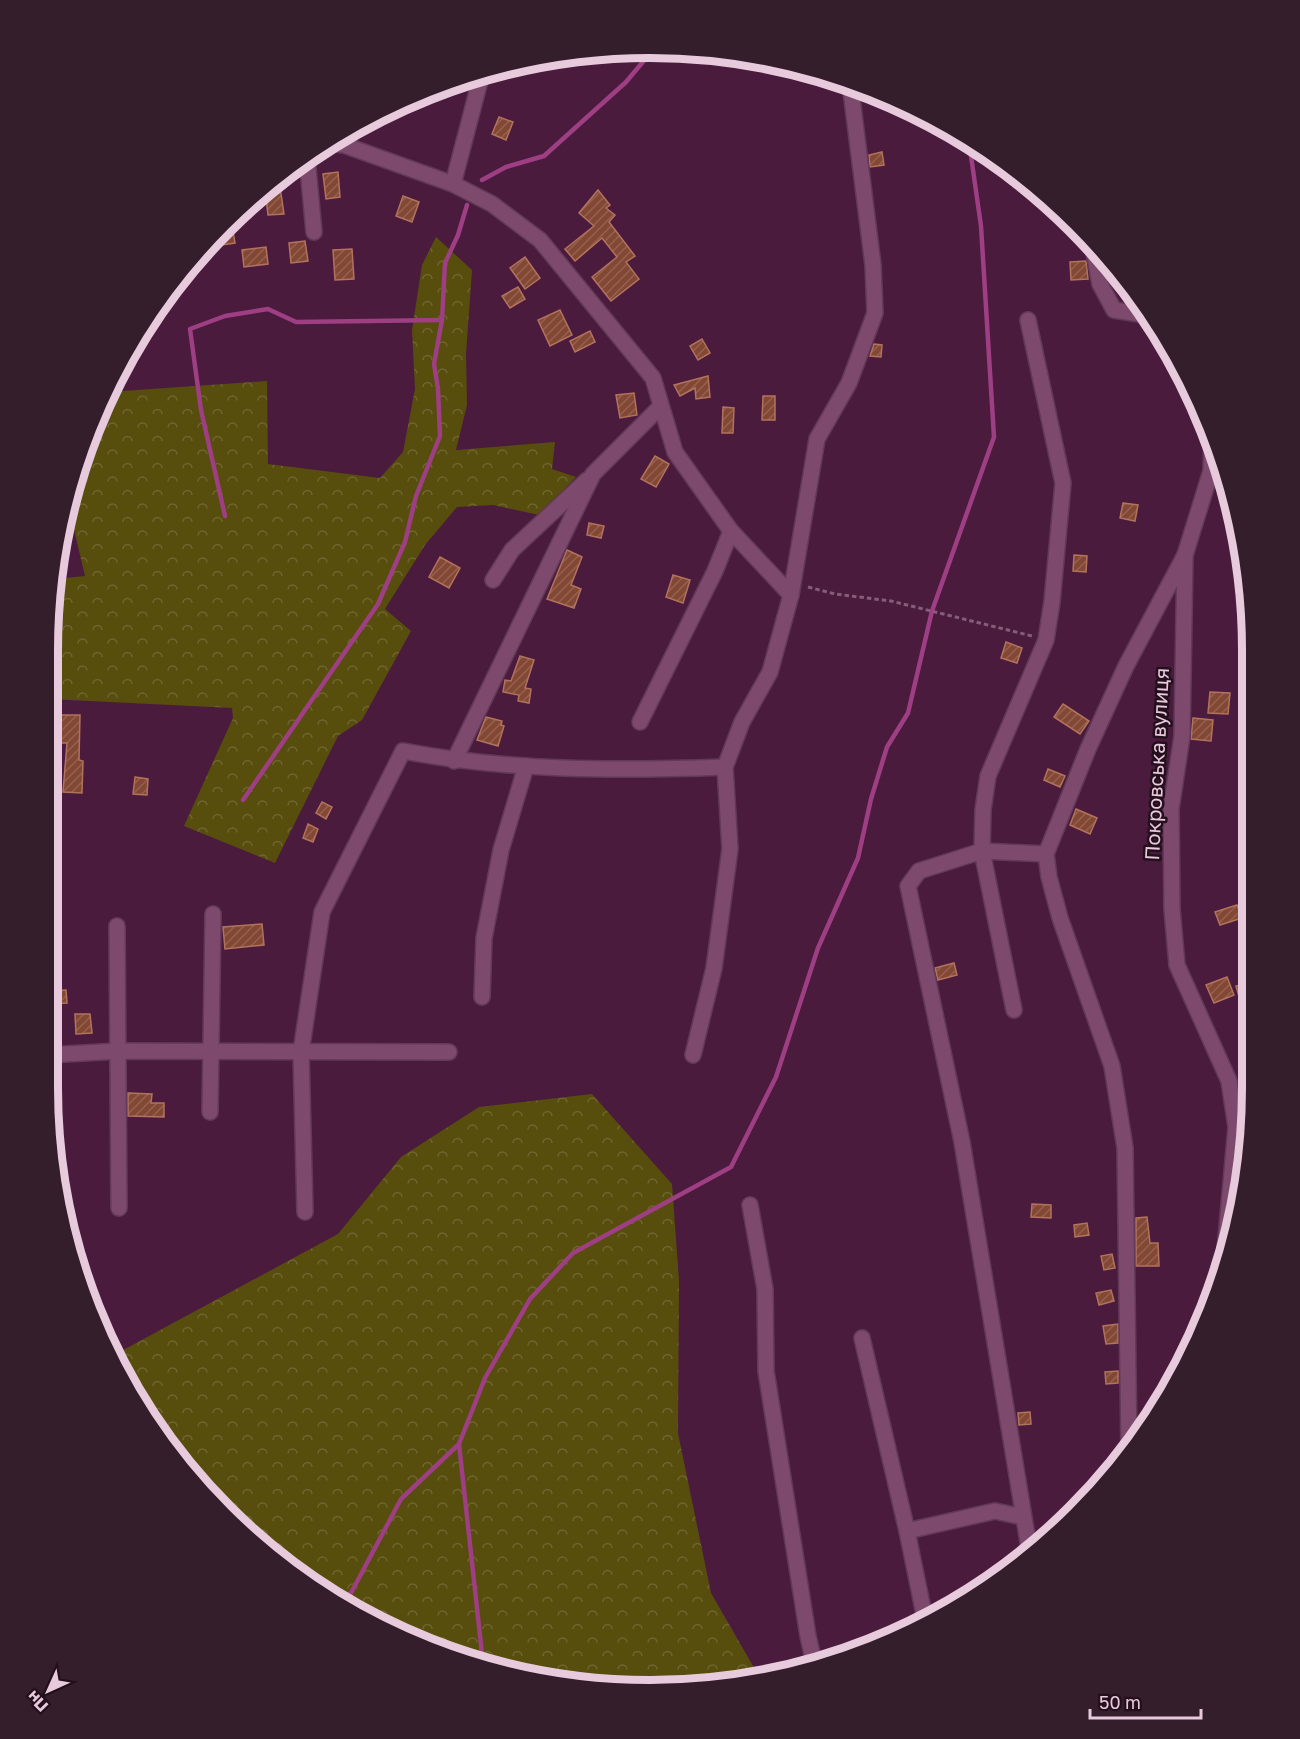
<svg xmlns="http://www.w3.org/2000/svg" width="1300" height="1739" font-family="'Golos Text',sans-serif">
  <defs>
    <pattern id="forest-crowns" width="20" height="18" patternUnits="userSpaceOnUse" patternTransform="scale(1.5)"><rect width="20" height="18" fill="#574d0d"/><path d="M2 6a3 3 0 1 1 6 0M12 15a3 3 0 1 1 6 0" fill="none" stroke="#6f6530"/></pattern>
    <pattern id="building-hatch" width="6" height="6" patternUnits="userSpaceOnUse" patternTransform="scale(1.5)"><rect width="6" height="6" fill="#824833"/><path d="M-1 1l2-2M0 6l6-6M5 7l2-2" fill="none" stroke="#946150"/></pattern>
  </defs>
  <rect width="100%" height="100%" fill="#4a1b3d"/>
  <g fill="url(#forest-crowns)">
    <path d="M436 237 472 270 466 354 467 405 456 450 555 442 552 469 576 477 539 515 493 505 457 507 425 545 385 609 411 631 362 720 338 736 275 863 184 826 233 718 232 708 49 699V611L55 579 85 576 67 500 94 419 108 392 267 381 268 464 380 478 403 452 415 389 412 330 422 265Z"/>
    <path d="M592 1094 672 1184 679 1281 678 1433 711 1593 760 1678 690 1690 532 1679 383 1629 253 1541 197 1486 129 1390 114 1355 338 1234 401 1157 479 1107Z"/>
  </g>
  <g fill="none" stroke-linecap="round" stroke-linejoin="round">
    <g stroke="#9e3e83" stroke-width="4.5">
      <path d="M482 180 506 167 544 156 626 82 652 51"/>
      <path d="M225 516 201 410 190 329 225 316 268 309 296 322 442 320"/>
      <path d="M243 800 378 604 405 542 416 496 440 436 438 389 434 364 442 320 445 263 458 235 467 205"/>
      <path d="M340 1600 351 1593 401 1499 459 1444"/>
      <path d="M483 1663 459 1444 485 1378 530 1299 573 1253 731 1167 776 1077 818 948 858 858 871 799 887 747 908 713 932 611 994 437 981 226 969 142"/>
    </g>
  </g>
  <g fill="url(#building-hatch)" stroke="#b2735d" stroke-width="1.5">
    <path d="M499 117 513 122 506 140 492 134Z"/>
    <path d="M882 152 884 165 870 167 869 155Z"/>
    <path d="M338 172 340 197 326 199 323 174Z"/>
    <path d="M280 187 284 214 268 215 265 189Z"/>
    <path d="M598 190 610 205 606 208 615 215 609 222 635 256 626 262 639 279 611 301 592 277 617 257 602 238 575 261 565 249 594 226 579 213Z"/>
    <path d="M403 196 419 202 412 222 396 216Z"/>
    <path d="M231 219 235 243 215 246 214 237Z"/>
    <path d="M305 241 308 261 291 263 289 243Z"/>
    <path d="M266 247 268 264 244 267 242 250Z"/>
    <path d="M352 249 354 279 335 280 333 250Z"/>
    <path d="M525 257 540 278 525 289 510 268Z"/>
    <path d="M1086 261 1088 279 1071 280 1070 262Z"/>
    <path d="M518 287 525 299 510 308 502 296Z"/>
    <path d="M560 310 572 335 550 346 538 320Z"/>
    <path d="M590 331 595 342 575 352 570 341Z"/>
    <path d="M702 339 710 353 698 360 690 346Z"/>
    <path d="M874 344 882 345 881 357 870 356Z"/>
    <path d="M708 376 710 397 696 399 695 388 680 396 674 385Z"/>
    <path d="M634 393 637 415 620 418 616 395Z"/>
    <path d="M763 396H775V420H762Z"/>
    <path d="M723 407 734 408 733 433H722Z"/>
    <path d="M655 456 669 464 656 487 641 479Z"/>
    <path d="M1123 503 1138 505 1135 521 1120 518Z"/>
    <path d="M589 523 604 526 601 538 587 535Z"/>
    <path d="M567 550 582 557 571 585 581 589 574 608 547 599Z"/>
    <path d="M1074 555 1087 556 1086 572 1073 571Z"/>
    <path d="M440 557 460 568 449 588 429 577Z"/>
    <path d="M673 575 690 580 683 603 666 597Z"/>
    <path d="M1006 642 1022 648 1017 663 1001 658Z"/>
    <path d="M520 656 534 660 525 688 531 689 529 703 518 701 519 695 503 692 505 680 511 681Z"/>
    <path d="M1210 692 1230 693 1228 714 1208 713Z"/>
    <path d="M1063 704 1089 721 1080 734 1054 717Z"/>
    <path d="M54 715H80L79 760 83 761 82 793 63 792 67 743H54Z"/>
    <path d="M486 717 502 721 501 725 504 726 498 746 477 740Z"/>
    <path d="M1193 718 1213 720 1211 741 1191 739Z"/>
    <path d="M1048 769 1065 776 1060 787 1044 780Z"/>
    <path d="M135 777 148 779 147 795 133 794Z"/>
    <path d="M322 802 332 807 326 819 316 813Z"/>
    <path d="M1076 809 1097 818 1090 834 1070 825Z"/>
    <path d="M308 824 318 829 313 842 303 838Z"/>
    <path d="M49 845H61L60 862 49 861Z"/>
    <path d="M1237 905 1242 918 1220 925 1215 912Z"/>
    <path d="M262 924 264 945 225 949 223 927Z"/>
    <path d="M954 963 957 975 938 980 935 968Z"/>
    <path d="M1227 977 1234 995 1214 1003 1206 985Z"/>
    <path d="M1250 983V1021H1246L1236 986Z"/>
    <path d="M66 990 67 1003 48 1004V991Z"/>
    <path d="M75 1014H90L92 1033 76 1034Z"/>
    <path d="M128 1093 152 1094 151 1103H164V1117L128 1116Z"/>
    <path d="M1032 1204 1051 1205V1218L1031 1217Z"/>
    <path d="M1147 1217 1150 1243H1158L1159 1266H1136V1218Z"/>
    <path d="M1087 1223 1089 1235 1075 1237 1074 1225Z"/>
    <path d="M1112 1254 1115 1268 1104 1270 1101 1256Z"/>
    <path d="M1111 1290 1114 1301 1099 1305 1096 1293Z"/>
    <path d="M1118 1324V1343L1106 1344 1103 1326Z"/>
    <path d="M1118 1371V1383L1106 1384 1105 1372Z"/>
    <path d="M1030 1412 1031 1424 1019 1425 1018 1413Z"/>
  </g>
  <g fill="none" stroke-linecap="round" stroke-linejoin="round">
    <defs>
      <g id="minor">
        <path d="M331 143 344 145 453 184 492 204 540 240 653 378 675 452 731 531 791 595"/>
        <path d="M307 158 314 232"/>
        <path d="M453 184 482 73"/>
        <path d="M1093 247 1100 284 1114 310 1146 315"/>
        <path d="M1212 440 1211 471 1185 555 1182 736 1171 809 1172 909 1177 965 1229 1081 1236 1127 1224 1261"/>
        <path d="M493 580 512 550 587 480"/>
        <path d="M640 722 715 571 731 531"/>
        <path d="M454 761 593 474 661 406"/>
        <path d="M117 926 119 1208"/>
        <path d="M482 997 484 938 501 850 526 766"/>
        <path d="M1014 1010 982 851 983 810 988 776 1046 640 1052 602 1063 483 1028 320"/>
        <path d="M48 1055 119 1051 449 1052"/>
        <path d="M693 1055 714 968 730 849 725 767 742 722 770 672 791 595 817 439 849 383 875 313 873 265 850 83"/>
        <path d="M210 1112 213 914"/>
        <path d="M750 1205 765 1289 766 1371 808 1636 815 1667"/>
        <path d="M305 1212 301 1052 322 912 403 751C509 771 617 771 725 767"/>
        <path d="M862 1338 907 1531"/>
        <path d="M1129 1450 1125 1148 1112 1066 1060 918 1049 877 1046 854 1088 749 1126 666 1185 555"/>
        <path d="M1030 1554 962 1142 908 886 919 871 982 851 1046 854"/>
        <path d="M925 1619 907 1531 995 1511 1023 1517"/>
      </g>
    </defs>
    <use href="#minor" stroke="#623957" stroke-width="18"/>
    <path stroke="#855d79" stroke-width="3" stroke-dasharray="4.5 3" stroke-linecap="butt" d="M808 587 835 594 891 601 1032 636"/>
    <use href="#minor" stroke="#7d496c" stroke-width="15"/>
  </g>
  <g text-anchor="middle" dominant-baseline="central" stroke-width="5" stroke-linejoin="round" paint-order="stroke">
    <g font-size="20" fill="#e8cadd" stroke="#240f1d">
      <text transform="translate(1156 764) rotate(-87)">Покровська вулиця</text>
    </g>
  </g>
  <path d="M0 0H1300V1739H0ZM650 58H650A592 592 0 0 1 1242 650V1088A592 592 0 0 1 650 1680H650A592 592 0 0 1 58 1088V650A592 592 0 0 1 650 58Z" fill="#341e2c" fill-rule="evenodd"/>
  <path fill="none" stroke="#e8cadd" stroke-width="8" d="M650 58H650A592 592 0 0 1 1242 650V1088A592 592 0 0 1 650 1680H650A592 592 0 0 1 58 1088V650A592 592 0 0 1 650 58Z"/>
  <g transform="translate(48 1691) rotate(225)" stroke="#240f1d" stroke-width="4.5" paint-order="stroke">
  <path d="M0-4.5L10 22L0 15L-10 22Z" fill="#e8cadd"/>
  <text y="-9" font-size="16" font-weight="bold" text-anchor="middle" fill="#e8cadd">Пн</text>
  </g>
  <path d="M1090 1709v9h111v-9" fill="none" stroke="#e8cadd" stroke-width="3"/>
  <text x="1099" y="1709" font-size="18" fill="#e8cadd" stroke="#240f1d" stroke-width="4.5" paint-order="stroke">50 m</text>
</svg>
